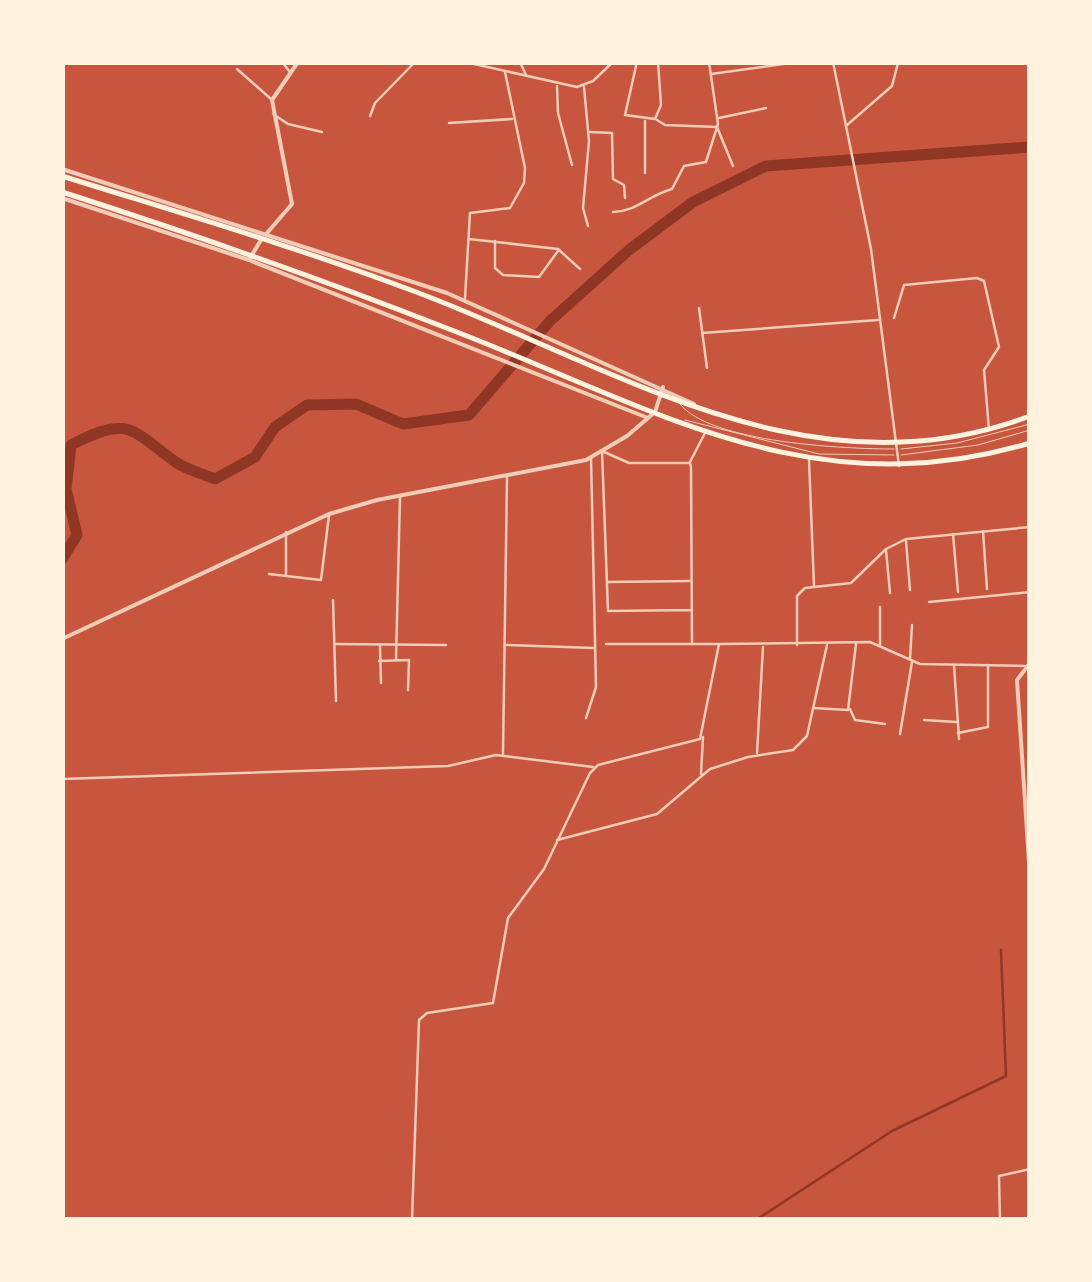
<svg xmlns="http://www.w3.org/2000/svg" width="1092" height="1282" font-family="'Work Sans',sans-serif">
  <rect width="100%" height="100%" fill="#c8553d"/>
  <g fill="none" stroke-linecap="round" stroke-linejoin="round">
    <path stroke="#8f3625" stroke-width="2.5" d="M756 1220 892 1131 1006 1076 1001 950"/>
    <path stroke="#8f3625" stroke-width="11" d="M62 559 77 535 66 489 71 445C130 414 131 430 177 463 188 470 203 474 215 479L255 457 275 427 307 405 356 404 403 424 469 415 550 321 629 250 693 202 766 166 1030 147"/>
    <g stroke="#f1ccb7" stroke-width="1">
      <path d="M680 404C710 443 847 449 894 449"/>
      <path d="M685 420 819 454 894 455"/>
      <path d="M901 449 957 443 1030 424"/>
      <path d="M901 455 978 445 1030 430"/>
    </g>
    <g stroke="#f1ccb7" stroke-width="2.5">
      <path d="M282 62 290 72"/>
      <path d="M465 62 577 87 593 81 613 62"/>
      <path d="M520 62 526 75"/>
      <path d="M833 62 871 249 899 466"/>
      <path d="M891 62H903"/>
      <path d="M636 66 625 115 655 119 661 105 658 62"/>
      <path d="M237 69 271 99"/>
      <path d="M711 74 798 62"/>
      <path d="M557 86 558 113 572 165"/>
      <path d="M584 87 589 141 583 208 588 226"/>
      <path d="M273 114 288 124 322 132"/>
      <path d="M370 116 375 103 415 62"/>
      <path d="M719 118 766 108"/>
      <path d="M657 120 665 125 717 127 733 166"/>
      <path d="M645 121V173"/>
      <path d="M449 123 512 119"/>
      <path d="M847 125 892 86 898 63"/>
      <path d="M590 132 612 133 613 179 624 185 625 198"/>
      <path d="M613 212C636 212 649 195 672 189L684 166 706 162 718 124 709 62"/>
      <path d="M469 239 558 249 580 269"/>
      <path d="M495 241V268L503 275 539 277 558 251"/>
      <path d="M465 298 470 213 510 208 524 183 525 168 505 72"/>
      <path d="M699 308 707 368"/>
      <path d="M894 318 904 285 977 278 984 281 999 347 984 370 989 430"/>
      <path d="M702 333 878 320"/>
      <path d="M809 460 814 586"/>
      <path d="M690 462 705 433"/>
      <path d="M983 531 987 589"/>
      <path d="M286 532V574"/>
      <path d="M953 534 958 592"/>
      <path d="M906 541 910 590"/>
      <path d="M886 550 890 593"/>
      <path d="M269 574 321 580 329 515"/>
      <path d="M608 582 690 581"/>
      <path d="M333 600 336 701"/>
      <path d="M929 602 1030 592"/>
      <path d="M880 607V645"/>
      <path d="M692 610 608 611 602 451 629 463H690L691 467 692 644"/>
      <path d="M336 644 446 645"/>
      <path d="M606 644H718"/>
      <path d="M380 645 381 683"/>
      <path d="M507 645 594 648"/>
      <path d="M797 645V596L805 588 851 583 886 549 906 539 1030 527"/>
      <path d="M910 659 912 625"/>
      <path d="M396 660 400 497"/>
      <path d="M379 661 409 660 408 690"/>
      <path d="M954 665 959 739"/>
      <path d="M814 708 848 710 856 644"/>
      <path d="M850 709 855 720 885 724"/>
      <path d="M586 718 596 687 591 457"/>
      <path d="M924 720 956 722"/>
      <path d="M958 733 988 727V665"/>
      <path d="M900 734 912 662"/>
      <path d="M757 753 763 647"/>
      <path d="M503 754 507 477"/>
      <path d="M701 774 703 737"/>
      <path d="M62 779 448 766 496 755 593 767"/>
      <path d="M557 840 657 814 710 769 748 757 793 750 807 736 827 645"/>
      <path d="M412 1220 419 1020 427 1013 493 1003 508 918 544 869 590 773 598 765 700 739 719 644 870 642 920 664 1025 666"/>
      <path d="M1000 1220 999 1176 1030 1169"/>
    </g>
    <g stroke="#f1ccb7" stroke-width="4">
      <path d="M62 169 447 293 694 404"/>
      <path d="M62 198 249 260 648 418"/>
      <path d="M267 233 292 204 272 100 298 62"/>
      <path d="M250 258 261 240"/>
      <path d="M62 639 329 514 377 500 586 460 627 436 655 412 663 387"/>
      <path d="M1030 663 1017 680 1030 877"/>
    </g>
    <g stroke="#fff3e0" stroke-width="5">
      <path d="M62 176C180 213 300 248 416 292 616 367 807 499 1030 416"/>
      <path d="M62 192C193 234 321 279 449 329 648 405 809 509 1030 443"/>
    </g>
  </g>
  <rect width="1092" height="1282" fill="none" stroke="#fff3e0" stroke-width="130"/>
</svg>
